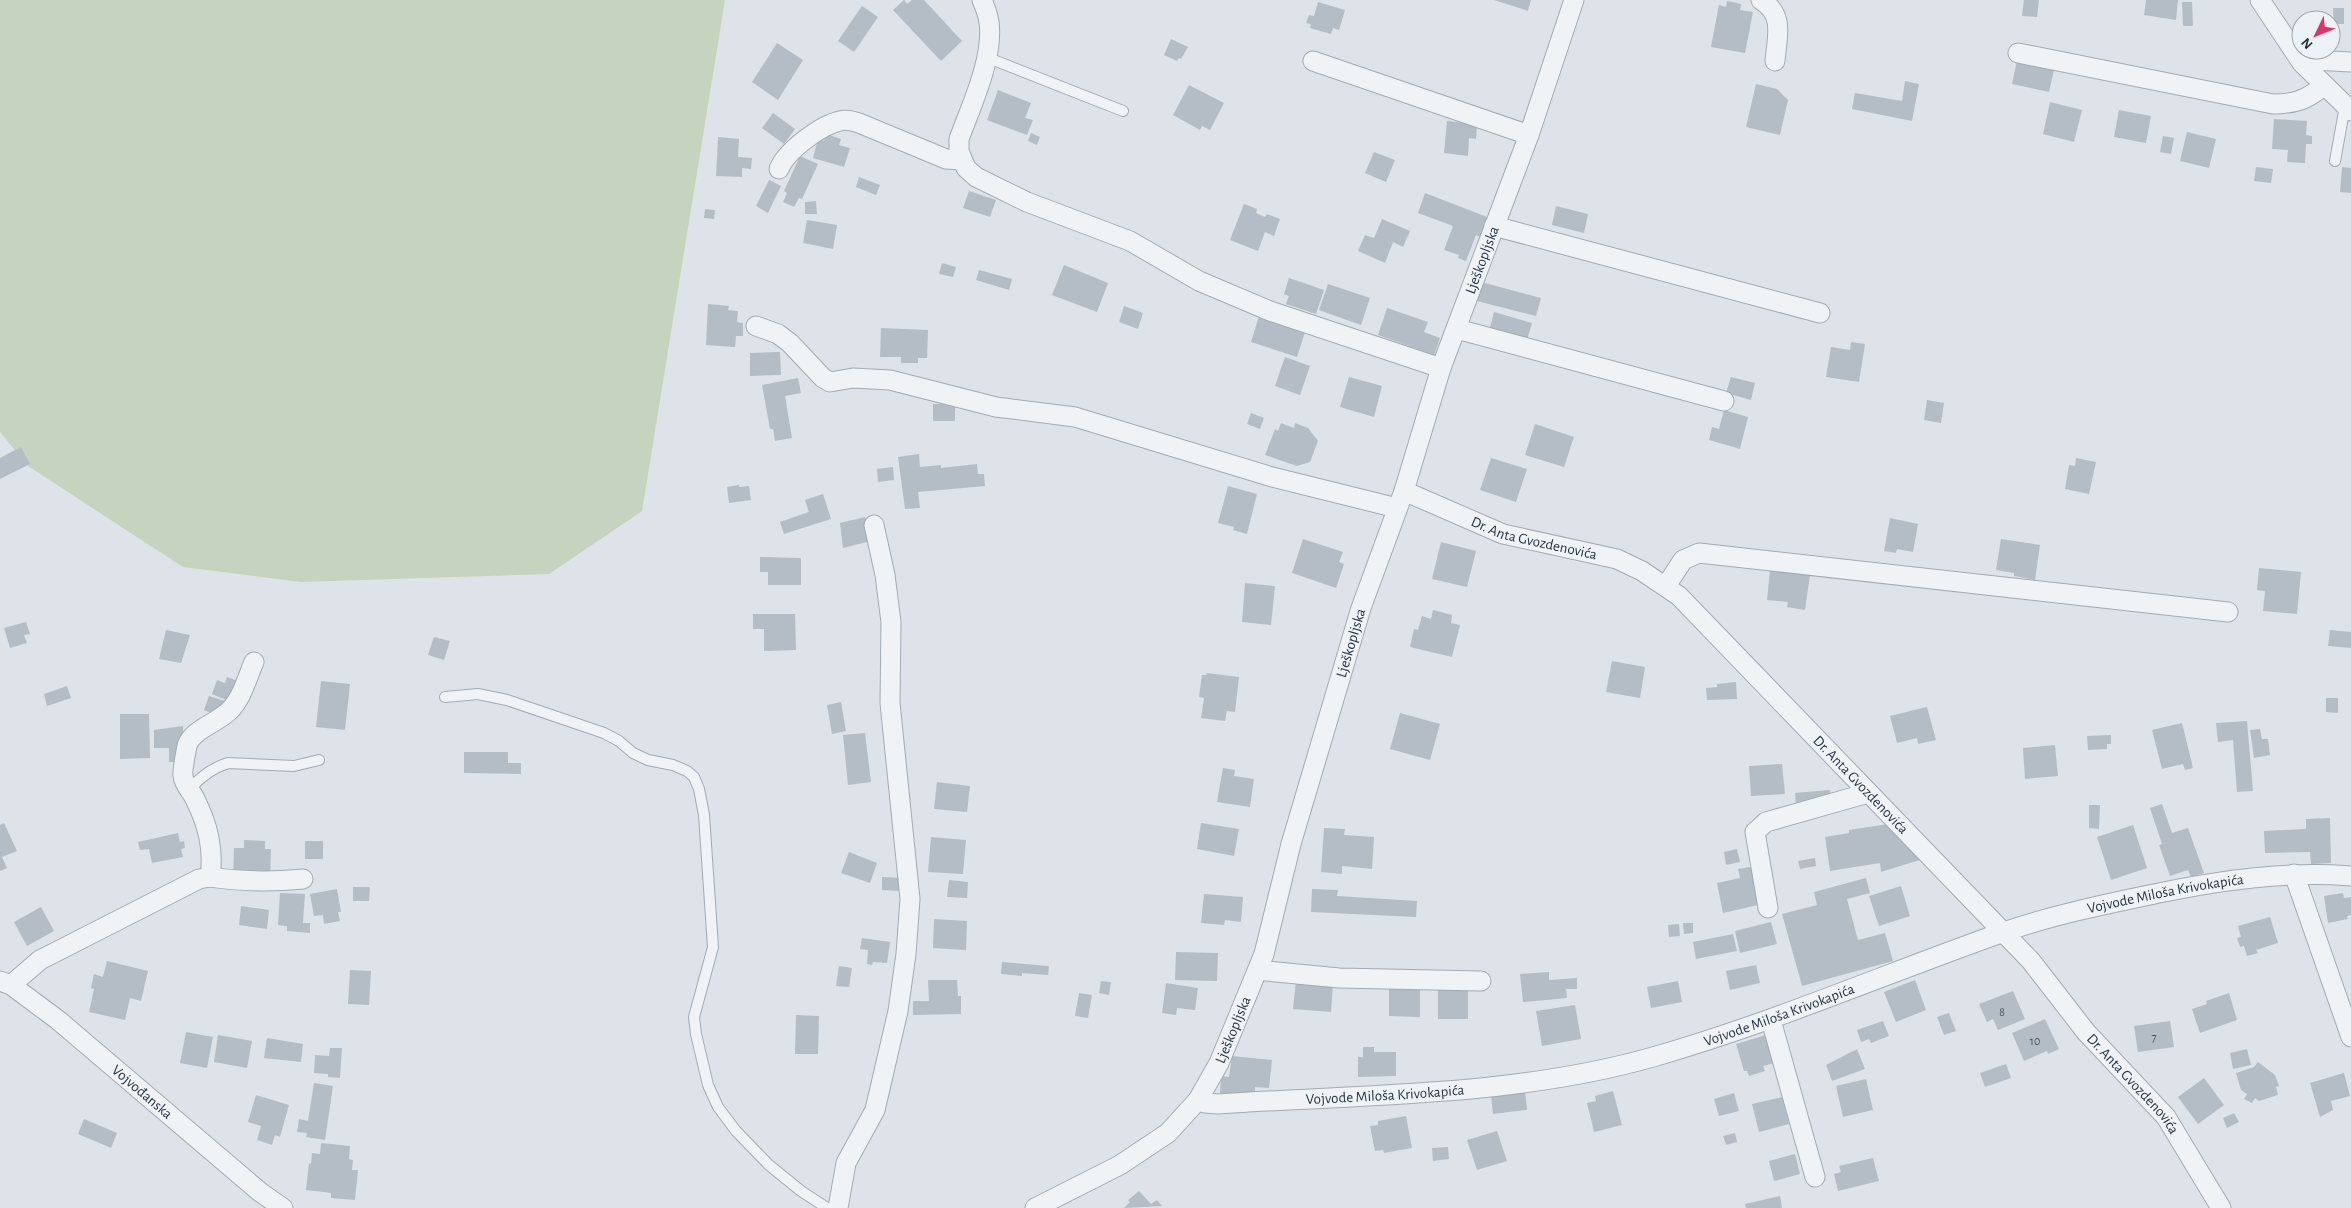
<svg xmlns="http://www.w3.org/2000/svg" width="2351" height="1208" font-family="'Alegreya Sans',sans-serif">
  <rect width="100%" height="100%" fill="#dde3e8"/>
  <path fill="#c6d3be" d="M0 0H725L642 511 549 574 301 582 183 567 28 466 0 432Z"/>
  <g fill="#b4bdc5">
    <path d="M904 0 907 4 912 0H924L962 41 941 61 893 10Z"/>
    <path d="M1494 0H1531L1528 11Z"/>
    <path d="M2024 0H2039L2037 17 2022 16Z"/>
    <path d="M2146 0H2178L2176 20 2144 15Z"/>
    <path d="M1727 1 1741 4 1740 10 1753 12 1745 53 1711 47 1719 5 1726 7Z"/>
    <path d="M1318 2 1345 10 1339 30 1333 28 1331 34 1310 28 1311 24 1306 23 1309 15 1314 16Z"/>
    <path d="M2182 2H2192L2193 26H2183Z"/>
    <path d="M862 6 878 17 854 52 838 41Z"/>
    <path d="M2333 8H2344V24H2334Z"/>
    <path d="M1171 39 1188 47 1181 59 1179 58 1177 61 1164 55Z"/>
    <path d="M777 43 803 60 778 100 752 82Z"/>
    <path d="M2017 61 2054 70 2049 92 2012 84Z"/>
    <path d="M1905 81 1919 84 1912 121 1852 109 1855 93 1902 101Z"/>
    <path d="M1756 84 1777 89 1788 100 1780 135 1746 127Z"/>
    <path d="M1189 85 1224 103 1210 130 1202 126 1200 130 1173 115Z"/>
    <path d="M998 90 1031 103 1025 118 1033 120 1027 135 987 120Z"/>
    <path d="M2050 102 2082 110 2074 142 2043 134Z"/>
    <path d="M2119 110 2151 116 2146 143 2114 137Z"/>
    <path d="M773 113 795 129 784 144 762 128Z"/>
    <path d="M2274 119 2307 121 2306 135 2312 136V144H2306L2305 163 2287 162 2288 150 2272 149Z"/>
    <path d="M1447 121 1477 124 1476 139 1469 138 1468 156 1444 153Z"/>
    <path d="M2187 132 2216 139 2209 168 2180 161Z"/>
    <path d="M1031 133 1040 137 1037 145 1028 141Z"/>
    <path d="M826 134 841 139 839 145 850 148 844 167 813 158 818 139 824 141Z"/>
    <path d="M2163 136 2174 138 2171 154 2160 152Z"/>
    <path d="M718 137 739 139 738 157 752 158 751 169 742 168V177L716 176Z"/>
    <path d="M1374 152 1395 160 1386 182 1365 173Z"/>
    <path d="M800 156 818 164 802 199 799 198 794 207 783 202 787 193 784 191Z"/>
    <path d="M2256 167 2273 169 2271 183 2254 181Z"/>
    <path d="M2342 167 2351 168V193L2340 192Z"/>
    <path d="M859 177 880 185 876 195 856 187Z"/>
    <path d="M769 180 781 186 768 213 756 206Z"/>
    <path d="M969 191 996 200 990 217 963 208Z"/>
    <path d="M1425 193 1487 217 1480 237 1476 235 1466 261 1458 258 1459 255 1444 250 1453 226 1418 213Z"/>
    <path d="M816 201 817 214H805V202Z"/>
    <path d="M1244 204 1257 209 1256 213 1265 217 1267 214 1280 219 1274 236 1265 232 1258 251 1230 240Z"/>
    <path d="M1556 206 1588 214 1584 233 1552 225Z"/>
    <path d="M705 209 715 210 714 219 704 218Z"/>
    <path d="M1382 219 1410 231 1403 247 1393 242 1385 263 1358 251 1365 235 1374 238Z"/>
    <path d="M807 220 837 225 833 249 803 243Z"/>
    <path d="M942 263 956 267 953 277 939 274Z"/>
    <path d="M1064 265 1108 283 1097 312 1052 295Z"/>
    <path d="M979 270 1012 279 1009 290 976 280Z"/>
    <path d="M1289 278 1324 290 1316 314 1286 304 1289 296 1284 294Z"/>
    <path d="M1481 282 1541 298 1536 316 1477 301Z"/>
    <path d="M1328 284 1370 298 1361 325 1319 310Z"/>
    <path d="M708 304 729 306 728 310 738 311 737 322 743 323V336H736L735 347 706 345Z"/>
    <path d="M1124 306 1143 313 1138 329 1119 322Z"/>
    <path d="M1387 308 1428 322 1424 332 1440 338 1434 355 1378 335Z"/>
    <path d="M1494 312 1532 323 1526 343 1489 332Z"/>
    <path d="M1259 316 1305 332 1297 357 1251 342Z"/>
    <path d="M881 328 928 330 927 358H918V363H901V357H880Z"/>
    <path d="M1851 342 1865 344 1859 382 1826 377 1831 347 1850 350Z"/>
    <path d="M780 352 781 375 750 376V353Z"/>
    <path d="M1285 357 1310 366 1300 395 1275 386Z"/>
    <path d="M1349 377 1382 386 1374 417 1340 407Z"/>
    <path d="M1731 377 1755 383 1751 400 1726 393Z"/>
    <path d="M798 378 801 393 785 396 792 438 775 441 773 429H770L762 385Z"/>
    <path d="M1927 400 1944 403 1941 423 1924 420Z"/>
    <rect x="933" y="404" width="22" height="17"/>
    <path d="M1724 410 1748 417 1740 449 1709 440 1712 427 1719 429Z"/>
    <path d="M1251 413 1264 418 1260 429 1247 424Z"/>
    <path d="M1281 423 1294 428 1295 423 1308 428 1318 441 1310 462 1297 466 1265 455 1275 429 1278 431Z"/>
    <path d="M1535 424 1574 437 1564 467 1525 455Z"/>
    <path d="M21 447 30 464 0 479V458Z"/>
    <path d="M919 454 920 467 941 465V468L977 464 978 474H984L985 486 918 492 920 508 905 509 898 457Z"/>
    <path d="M1491 458 1527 469 1516 502 1480 490Z"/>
    <path d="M2076 458 2096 462 2089 494 2065 489 2069 465 2075 466Z"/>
    <path d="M893 467 894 480 878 482 877 469Z"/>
    <path d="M739 485V487L749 486 751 500 729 503 727 487Z"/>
    <path d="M1228 486 1257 494 1247 534 1233 530 1234 527 1218 523Z"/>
    <path d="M823 494 831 519 784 534 780 522 809 512 805 500Z"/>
    <path d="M865 517 871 541 843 548 840 523Z"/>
    <path d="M1890 518 1918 524 1913 552 1897 549 1896 553 1884 551Z"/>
    <path d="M1303 539 1343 552 1339 562 1344 564 1336 588 1292 573Z"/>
    <path d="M2001 539 2040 545 2035 580 2014 576V573L1996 570Z"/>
    <path d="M1441 542 1476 551 1467 587 1432 579Z"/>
    <path d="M760 557 801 558V585H768V572H760Z"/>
    <path d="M2259 568 2301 572 2297 614 2263 611 2265 591 2257 590Z"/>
    <path d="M1770 570 1810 575 1805 610 1787 607 1788 602 1767 600Z"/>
    <path d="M1245 583 1275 586 1271 625 1242 622Z"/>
    <path d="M1433 610 1452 615 1451 623 1460 625 1452 657 1410 647 1414 629 1418 630 1422 616 1431 619Z"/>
    <path d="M753 614H795L796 650 764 651V629H753Z"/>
    <path d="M26 622 30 634 24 635 27 643 10 648 4 628Z"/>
    <path d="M166 630 190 635 181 663 159 659Z"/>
    <path d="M2330 630 2351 632V648L2328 646Z"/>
    <path d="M434 637 450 641 444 660 428 655Z"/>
    <path d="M1612 661 1645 667 1640 698 1606 692Z"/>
    <path d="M1207 673 1239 677 1235 712 1227 711 1225 721 1201 718 1204 698 1199 697 1202 675H1206Z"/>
    <path d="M227 677 238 681 231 702 212 694 217 680 225 683Z"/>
    <path d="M321 681 350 684 345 730 316 727Z"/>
    <path d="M1736 682 1737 699 1707 700 1706 688 1717 687V684Z"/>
    <path d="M67 686 71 698 47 706 44 694Z"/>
    <path d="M209 696 225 701 216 715 204 710Z"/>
    <path d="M2326 698H2338V713L2326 712Z"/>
    <path d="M841 702 846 731 832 734 827 705Z"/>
    <path d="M1927 707 1936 740 1918 744 1917 738 1897 743 1890 716Z"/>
    <path d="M1400 713 1440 724 1430 760 1390 749Z"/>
    <path d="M120 714H149L150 758 120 759Z"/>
    <path d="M2247 721 2253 791 2237 792 2233 740 2218 742 2216 723Z"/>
    <path d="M2182 723 2193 768 2185 770 2183 764 2162 769 2152 730Z"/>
    <path d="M183 726 184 762H169V748H154V730Z"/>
    <path d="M2260 729 2262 739H2268L2270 755 2254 758 2250 730Z"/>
    <path d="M865 733 871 782 848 785 843 735Z"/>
    <path d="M2111 735V744H2107V749L2088 750 2087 736Z"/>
    <path d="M2055 745 2058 776 2025 779 2023 748Z"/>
    <path d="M464 752H508V763H521V774L464 773Z"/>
    <path d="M1782 764 1785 794 1751 796 1749 766Z"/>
    <path d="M1223 768 1235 770 1234 776 1254 779 1250 807 1217 802Z"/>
    <path d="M937 782 970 786 967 812 934 809Z"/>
    <path d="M1830 790 1831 802 1796 805 1795 793Z"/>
    <path d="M2162 804 2172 833 2188 828 2204 873 2191 877 2188 870 2170 876 2159 845 2162 844 2150 808Z"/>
    <path d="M2089 805H2100L2099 829 2089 828Z"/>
    <path d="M2330 818 2331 863 2311 864 2310 852 2265 853 2264 831 2306 829V819Z"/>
    <path d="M4 823 17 851 2 857 7 868 0 871V825Z"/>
    <path d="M1201 823 1239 829 1234 856 1197 849Z"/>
    <path d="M1888 824 1920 860 1881 872 1880 863 1830 871 1825 837 1849 833V830Z"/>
    <path d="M2133 825 2147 868 2111 880 2097 837Z"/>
    <path d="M1324 828 1345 829 1344 835 1374 837 1372 869 1342 866V874L1321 872Z"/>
    <path d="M178 833 180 842 184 841 185 848 181 849 183 857 152 863 149 849 140 850 138 842Z"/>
    <path d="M931 837 966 840 963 874 928 872Z"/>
    <path d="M244 840 265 841V849H271L270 880 233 879 234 848H244Z"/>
    <rect x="305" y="841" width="18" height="18"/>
    <path d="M1737 849 1740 862 1726 865 1724 852Z"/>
    <path d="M849 852 877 863 870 883 841 873Z"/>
    <path d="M1815 858 1816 866 1800 869 1798 861Z"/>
    <path d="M1756 866 1759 882 1754 883 1758 905 1723 913 1717 883 1740 878 1738 869Z"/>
    <path d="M882 877 902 878 901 891 882 890Z"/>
    <path d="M1866 878 1870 893 1847 899 1858 940 1885 933 1893 961 1802 986 1782 914 1817 905 1814 892Z"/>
    <path d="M949 880 968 882 967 898 947 897Z"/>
    <path d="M1901 886 1910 916 1879 926 1869 896Z"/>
    <path d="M353 887H370L369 901H353Z"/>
    <path d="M337 889 341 912H338L340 921 324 924 323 915 314 916 310 894Z"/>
    <path d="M1312 889 1338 890 1337 896 1417 901 1416 917 1311 912Z"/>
    <path d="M280 893 305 894 303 923H310V933L287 931V926L278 925Z"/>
    <path d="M2343 893 2344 898 2351 897V915L2347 916 2348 919 2328 923 2324 896Z"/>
    <path d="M1204 894 1243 897 1241 922 1225 920 1224 925 1201 923Z"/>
    <path d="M241 906 269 910 267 929 239 925Z"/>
    <path d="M41 907 54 931 27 946 14 922Z"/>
    <path d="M2270 917 2278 943 2256 950 2258 953 2247 956 2244 946 2240 947 2237 938 2241 937 2238 926Z"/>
    <path d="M934 919 967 921 966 950 933 948Z"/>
    <path d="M1771 922 1777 944 1740 953 1735 931Z"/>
    <path d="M1683 923H1693V933L1684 934Z"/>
    <path d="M1679 924 1680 936 1669 937 1668 925Z"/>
    <path d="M1733 934 1737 951 1696 959 1693 942Z"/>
    <path d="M862 938 890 942 887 963 873 962 872 965 867 964 868 950 860 949Z"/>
    <path d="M1176 952 1218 953 1217 981 1175 980Z"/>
    <path d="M107 961 148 971 141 1001 130 998 125 1020 89 1012 94 989 91 988 94 974 103 977Z"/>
    <path d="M1002 962 1049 966 1048 975 1022 973V976L1001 974Z"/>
    <path d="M1756 965 1760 983 1730 990 1726 971Z"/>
    <path d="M839 966 852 968 849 987 836 986Z"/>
    <path d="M350 970 371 971 369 1005 348 1004Z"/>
    <path d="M1549 972V980L1577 978V989H1566L1567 998 1523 1002 1520 974Z"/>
    <path d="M928 980H957L958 996H961V1014L913 1015V1001H929Z"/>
    <path d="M1915 980 1926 1010 1896 1022 1884 992Z"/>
    <path d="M1101 981 1111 982 1109 995 1099 993Z"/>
    <path d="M1296 981 1333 984 1331 1012 1293 1009Z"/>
    <path d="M1678 981 1682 1002 1651 1008 1647 987Z"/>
    <path d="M1166 983 1198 988 1195 1010 1177 1008 1176 1015 1162 1013Z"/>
    <path d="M1438 985 1468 986V1019H1438Z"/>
    <path d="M1389 988 1420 989V1017L1389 1016Z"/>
    <path d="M2013 991 2025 1019 1998 1030 1993 1019 1987 1022 1979 1004Z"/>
    <path d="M1079 993 1092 995 1088 1018 1075 1016Z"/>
    <path d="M2229 993 2237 1020 2200 1033 2192 1009 2207 1004 2206 1001Z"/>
    <path d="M1575 1005 1581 1039 1542 1046 1536 1011Z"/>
    <path d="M1949 1013 1956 1031 1944 1035 1937 1017Z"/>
    <path d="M796 1015 819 1016 818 1054H795Z"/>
    <path d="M2045 1019 2059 1049 2048 1054 2047 1051 2024 1061 2012 1033Z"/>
    <path d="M1883 1021 1889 1036 1871 1043 1869 1039 1861 1042 1857 1030Z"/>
    <path d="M2170 1021 2174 1047 2138 1052 2134 1026Z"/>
    <path d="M186 1032 213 1037 207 1068 180 1063Z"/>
    <path d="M218 1035 252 1041 247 1068 214 1062Z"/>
    <path d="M1766 1035 1774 1063 1763 1066 1765 1071 1749 1076 1747 1071H1744L1736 1044Z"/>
    <path d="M267 1038 303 1044 301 1062 264 1058Z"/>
    <path d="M1363 1047H1374V1052H1396V1076L1358 1077V1057H1363Z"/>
    <path d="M330 1048H342L340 1078 328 1077V1074L314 1073 315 1055 329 1056Z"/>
    <path d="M1857 1049 1865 1069 1832 1081 1826 1065Z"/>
    <path d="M2247 1049 2251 1065 2233 1069 2230 1053Z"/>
    <path d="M1232 1056 1272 1060 1269 1088 1255 1087V1093H1220L1221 1076 1229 1077Z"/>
    <path d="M2258 1062 2275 1075 2279 1086 2276 1087 2278 1095 2259 1101 2255 1098 2252 1103 2244 1099 2247 1094 2241 1090 2236 1073 2254 1067Z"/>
    <path d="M2006 1064 2011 1078 1985 1087 1980 1073Z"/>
    <path d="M2344 1073 2350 1096 2331 1101 2333 1110 2320 1117 2310 1083Z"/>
    <path d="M2204 1078 2224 1105 2198 1124 2178 1097Z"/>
    <path d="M1866 1079 1873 1110 1843 1117 1836 1086Z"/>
    <path d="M314 1083 333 1086 325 1140 306 1137 307 1133 297 1132 299 1119 308 1121Z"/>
    <path d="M1525 1091 1527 1110 1493 1114 1491 1095Z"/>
    <path d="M1613 1091 1622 1125 1594 1132 1587 1103 1596 1101 1595 1096Z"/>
    <path d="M1734 1093 1739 1111 1719 1116 1714 1099Z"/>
    <path d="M256 1095 289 1105 280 1137 275 1135 272 1145 257 1140 261 1126 248 1122Z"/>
    <path d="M1782 1097 1789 1124 1759 1132 1752 1104Z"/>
    <path d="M2234 1113 2239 1122 2227 1128 2223 1118Z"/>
    <path d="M1406 1116 1412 1148 1384 1153 1383 1150 1375 1151 1370 1126 1378 1125V1121Z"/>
    <path d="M84 1119 117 1133 111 1148 78 1134Z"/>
    <path d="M1497 1131 1507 1161 1477 1170 1467 1140Z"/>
    <path d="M1735 1133 1737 1142 1726 1145 1723 1136Z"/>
    <path d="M321 1143 350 1146 349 1159 353 1160 352 1170H358L355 1200 331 1198V1193L306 1190 309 1163 311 1164 312 1153 320 1154Z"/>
    <path d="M1448 1147 1449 1159 1433 1161 1432 1148Z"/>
    <path d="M1795 1154 1800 1174 1774 1181 1769 1161Z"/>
    <path d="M1873 1158 1879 1181 1838 1191 1834 1174 1841 1172 1839 1166Z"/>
    <path d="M1139 1191 1151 1204 1157 1200 1162 1206 1124 1208 1130 1202 1128 1200Z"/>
    <path d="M1780 1196 1782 1208H1746L1745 1204Z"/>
  </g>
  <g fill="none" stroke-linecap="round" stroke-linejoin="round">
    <defs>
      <g id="lane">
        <path d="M986 57 1123 111"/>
        <path d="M2335 161 2345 106"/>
        <path d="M445 697 478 694 507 700 604 733 619 741 633 753 648 760 673 765 687 771 694 777 699 789 704 815 713 947 694 1017 696 1034 708 1085 718 1107 736 1131 769 1165 801 1191 827 1208"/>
        <path d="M189 790C200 777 212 768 228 763L294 766 319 760"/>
      </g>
      <g id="street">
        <path d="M982 0C985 7 988 15 989 22 994 58 971 106 959 139V151L966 168 976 177 1027 202 1130 241 1199 281 1270 311 1441 368"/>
        <path d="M1761 0C1785 15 1777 36 1775 61"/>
        <path d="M2260 0 2302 63 2351 111"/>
        <path d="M2018 53 2273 104C2294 104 2307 100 2323 86"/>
        <path d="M1313 61 1529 135"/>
        <path d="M2302 63 2313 60 2351 62"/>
        <path d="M779 169C786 151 821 125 840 121 846 119 852 121 859 123L946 159 961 160"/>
        <path d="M1494 226 1820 313"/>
        <path d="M756 326 778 334 790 343 823 378 830 382 853 378 890 380 996 407 1075 417 1272 477 1397 508"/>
        <path d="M1457 329 1724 401"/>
        <path id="s1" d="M1404 491 1503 534 1617 559 1642 571 1679 596 2031 961 2086 1032 2166 1117 2221 1208"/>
        <path d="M1666 586 1683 560 1699 553 2228 612"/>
        <path d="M2294 874 2351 1037"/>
        <path d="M210 877C242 882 271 882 303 879"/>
        <path d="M1768 908 1755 832 1766 822 1868 793"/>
        <path d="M1259 968 1266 971 1339 978 1481 981"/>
        <path id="s2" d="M0 981 11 985 58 1020 260 1192 283 1208"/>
        <path d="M11 985 40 960 199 879 210 877C214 849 208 825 195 799 192 792 184 785 183 776 182 770 186 752 187 746 192 729 218 723 230 710 242 698 247 678 254 662"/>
        <path d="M1771 1020 1815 1177"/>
        <path id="s3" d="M1198 1100 1205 1103 1218 1104C1363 1094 1512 1097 1653 1057 1772 1023 1885 974 2001 933 2052 915 2106 904 2159 893 2223 880 2286 871 2351 876"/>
        <path d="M838 1208 846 1163 875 1110 898 1011 906 954 910 899 890 703 891 622 885 575 874 525"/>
        <path id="s4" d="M1035 1208 1120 1165 1168 1133 1198 1100 1219 1063 1264 954 1291 844 1361 608 1404 491 1441 368 1529 135 1574 0"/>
      </g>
    </defs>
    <use href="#lane" stroke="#a2abb2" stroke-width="12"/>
    <use href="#street" stroke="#a2abb2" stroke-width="21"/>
    <use href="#lane" stroke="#f0f3f6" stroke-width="10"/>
    <use href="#street" stroke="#f0f3f6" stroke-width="19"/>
  </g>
  <g text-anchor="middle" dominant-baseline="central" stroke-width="4" stroke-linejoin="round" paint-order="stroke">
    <g font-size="12" fill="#495661">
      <text x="2002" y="1012">8</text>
      <text x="2154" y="1037">7</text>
      <text x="2035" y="1041">10</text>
    </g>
    <g font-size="15" fill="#253340" stroke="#edf2f6">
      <text stroke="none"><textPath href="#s4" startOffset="1086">Lješkopljska</textPath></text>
      <text stroke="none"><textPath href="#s1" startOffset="139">Dr. Anta Gvozdenovića</textPath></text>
      <text stroke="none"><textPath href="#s4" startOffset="681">Lješkopljska</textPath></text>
      <text stroke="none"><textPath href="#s1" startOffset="559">Dr. Anta Gvozdenovića</textPath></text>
      <text stroke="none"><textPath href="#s3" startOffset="998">Vojvode Miloša Krivokapića</textPath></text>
      <text stroke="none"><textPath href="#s3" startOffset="592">Vojvode Miloša Krivokapića</textPath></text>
      <text stroke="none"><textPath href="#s4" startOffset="276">Lješkopljska</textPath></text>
      <text stroke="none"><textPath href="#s1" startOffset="964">Dr. Anta Gvozdenovića</textPath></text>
      <text stroke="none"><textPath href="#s2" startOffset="181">Vojvođanska</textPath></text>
      <text stroke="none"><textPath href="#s3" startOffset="188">Vojvode Miloša Krivokapića</textPath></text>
    </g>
  </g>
  <g transform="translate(2316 35) rotate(227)"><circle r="24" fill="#edf2f6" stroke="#9da6ad"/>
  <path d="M0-4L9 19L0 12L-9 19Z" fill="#d83769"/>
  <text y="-8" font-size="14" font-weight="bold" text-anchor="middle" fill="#253340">N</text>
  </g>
</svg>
